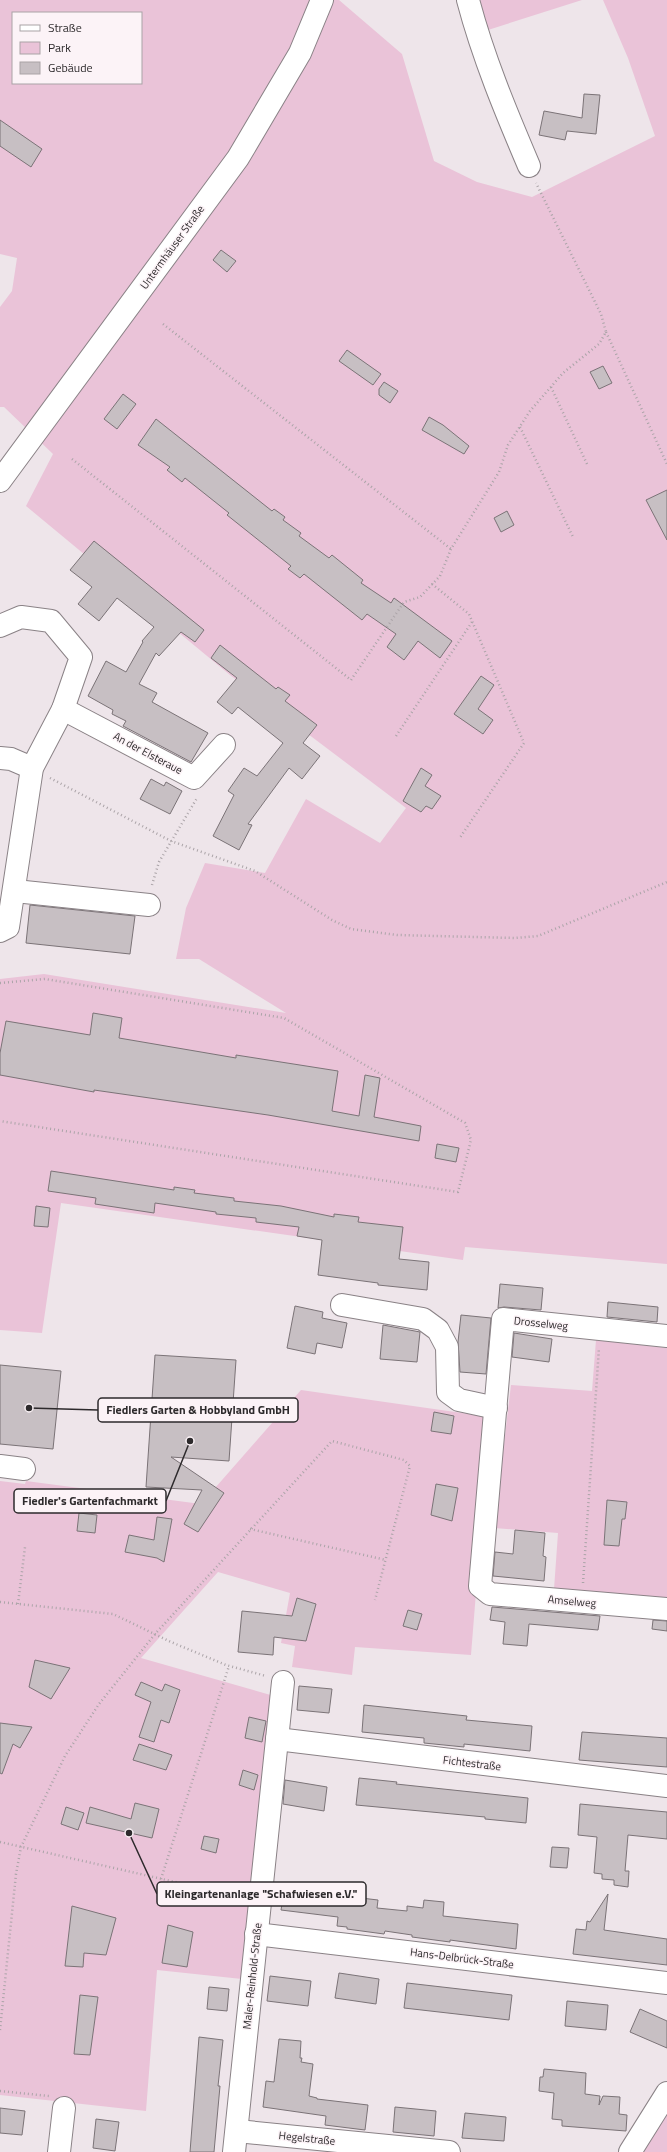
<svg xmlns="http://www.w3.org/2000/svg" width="667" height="2152" font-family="'Titillium Web',sans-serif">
  <rect width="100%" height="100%" fill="#eee5ea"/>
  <g fill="#eac3d8" fill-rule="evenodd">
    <path d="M0 0H339L402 54 434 161 477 182 532 197 655 136 628 58 603 0H667V1264L465 1247 463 1260 61 1203 42 1333 0 1330V979L44 974 286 1013 199 959H176L186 908 205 863 265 873 306 799 380 843 406 808 230 675 26 506 53 454 4 407H0V307L12 291 17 258 0 254ZM13 13H141V83H13Z"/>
    <path d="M480 0H582L488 30Z"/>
    <path d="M596 1340 667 1348V1598L554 1589 558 1533 494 1528 511 1385 592 1391Z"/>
    <path d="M301 1390 490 1417 471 1655 355 1647 352 1675 292 1667 295 1646 281 1643 290 1593 218 1572 141 1658 274 1696 242 1979 157 1970 146 2111 0 2095V1481L25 1484 26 1481 201 1504Z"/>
    <path d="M667 2110V2152H639Z"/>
  </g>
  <g fill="#c7bfc3" stroke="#7b7377">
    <path d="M584 94 600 95 596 134 567 131 565 140 539 135 544 111 582 118Z"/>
    <path d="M0 120 42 149 31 167 0 146Z"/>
    <path d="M221 250 236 261 227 272 213 260Z"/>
    <path d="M347 350 381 374 373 385 339 361Z"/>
    <path d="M603 366 612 383 599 389 590 372Z"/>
    <path d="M384 382 398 391 390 403 379 395V389Z"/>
    <path d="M123 394 136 404 117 429 104 419Z"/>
    <path d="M429 417 443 425 469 446 464 454 422 430Z"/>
    <path d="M156 419 272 511 274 509 285 517 283 520 301 533 299 536 329 558 332 555 363 580 361 583 391 603 394 598 452 641 440 658 418 641 404 660 387 647 396 634 367 614 362 620 304 574 300 578 288 569 291 566 227 515 229 513 185 478 182 482 167 470 170 467 138 445Z"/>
    <path d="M667 490V540L646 500Z"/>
    <path d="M507 511 514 525 501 532 494 518Z"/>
    <path d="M94 541 204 630 195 642 181 632 159 656 156 653 139 684 157 693 152 702 208 733 191 762 123 726 126 721 112 714 113 710 88 696 106 661 126 672 143 642 142 641 154 627 117 598 99 621 78 604 92 587 70 570Z"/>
    <path d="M220 645 276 689 278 687 290 695 285 701 317 725 303 743 320 756 302 779 289 768 248 824 252 825 239 850 213 836 234 795 228 791 244 768 257 776 283 743 238 707 232 714 217 702 237 678 211 658Z"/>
    <path d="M481 676 494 685 478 709 493 720 483 734 454 714Z"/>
    <path d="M421 768 432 775 425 786 441 796 432 809 426 806 421 812 403 801Z"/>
    <path d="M151 779 164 786 166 782 182 791 170 814 140 799Z"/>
    <path d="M30 905 135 916 130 954 26 943Z"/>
    <path d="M93 1013 122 1018 119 1038 236 1058V1055L338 1071 332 1111 359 1116 365 1075 380 1078 374 1117 421 1126 419 1141 268 1115 94 1090V1092L0 1075V1053L6 1021 90 1035Z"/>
    <path d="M437 1144 459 1148 456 1162 435 1158Z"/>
    <path d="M51 1171 174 1190V1187L195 1190 194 1193 234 1198V1201L281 1206 334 1217V1214L359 1217 358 1222 403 1227 399 1259 429 1262 427 1290 378 1285V1283L318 1275 322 1240 297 1236 299 1227 256 1222V1218L216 1214V1212L155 1203 154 1213 95 1204 96 1198 48 1191Z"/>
    <path d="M36 1206 50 1208 48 1227 34 1226Z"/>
    <path d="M500 1284 543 1288 541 1310 504 1307 498 1308Z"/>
    <path d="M608 1302 658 1307 657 1322 607 1317Z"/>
    <path d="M295 1306 323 1312 322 1318 347 1323 342 1348 317 1343 315 1354 287 1348Z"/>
    <path d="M461 1315 491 1318 486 1374 460 1372 458 1342Z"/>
    <path d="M383 1325 420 1332 417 1362 380 1359Z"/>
    <path d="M514 1333 552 1339 549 1362 512 1357Z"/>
    <path d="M155 1355 236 1360 229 1461 171 1457 224 1493 198 1532 184 1524 202 1490 146 1487Z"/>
    <path d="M0 1365 61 1371 53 1449 0 1444Z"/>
    <path d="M434 1412 454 1416 451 1434 431 1431Z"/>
    <path d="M436 1484 458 1488 452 1521 431 1515Z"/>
    <path d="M607 1500 627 1502 625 1519H622L619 1546 604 1545Z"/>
    <path d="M79 1513 97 1515 95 1533 77 1531Z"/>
    <path d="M157 1517 172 1519 164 1562 157 1558 125 1552 129 1535 154 1540Z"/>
    <path d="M515 1530 545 1533 543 1556 546 1557 544 1581 493 1576 495 1552 513 1554Z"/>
    <path d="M297 1598 316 1604 306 1641 274 1637 273 1655 238 1652 242 1611 292 1616Z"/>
    <path d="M492 1607 600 1616 598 1630 529 1624 527 1646 503 1644 505 1622 490 1620Z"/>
    <path d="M408 1610 422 1614 417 1630 403 1626Z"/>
    <path d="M653 1620 667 1621V1631L652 1629Z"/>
    <path d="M35 1660 70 1668 51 1699 29 1687Z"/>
    <path d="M141 1682 162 1691 165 1684 180 1690 169 1723 161 1720 154 1742 139 1737 151 1702 135 1695Z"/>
    <path d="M299 1686 332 1689 329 1713 297 1710Z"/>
    <path d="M364 1705 467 1716 466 1720 532 1726 530 1751 464 1744V1747L424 1743V1738L362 1732Z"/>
    <path d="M249 1717 266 1721 262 1742 245 1738Z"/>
    <path d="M0 1723 32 1727 20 1748 13 1744 2 1774 0 1773Z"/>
    <path d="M582 1732 667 1738V1767L579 1760Z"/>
    <path d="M139 1744 172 1755 166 1770 133 1760Z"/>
    <path d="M243 1770 258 1775 254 1790 239 1785Z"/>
    <path d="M359 1778 397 1782 396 1784 528 1798 526 1823 485 1819V1817L356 1805Z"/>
    <path d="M285 1780 327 1787 324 1811 283 1804Z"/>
    <path d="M135 1803 159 1809 152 1838 86 1823 90 1807 131 1819Z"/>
    <path d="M580 1804 667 1812V1839L628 1835 625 1871H629L628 1887 614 1885V1880L602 1879V1874L594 1873 597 1837 578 1835Z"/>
    <path d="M66 1807 84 1813 78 1830 61 1824Z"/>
    <path d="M204 1836 219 1839 216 1853 201 1849Z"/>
    <path d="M552 1847 569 1848 567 1868 550 1867Z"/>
    <path d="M285 1886 332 1893 331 1902 360 1905 361 1898 378 1900 377 1908 407 1911V1906L423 1908 424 1900 444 1902 443 1916 518 1924 516 1949 450 1940V1942L412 1937V1935L385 1931 384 1934 347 1929V1927L337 1926 338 1917 281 1910Z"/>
    <path d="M608 1894 604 1930 667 1939V1965L573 1954 576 1929 586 1930 587 1921 590 1922Z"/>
    <path d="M72 1906 116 1918 106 1955 84 1953 83 1967 65 1966Z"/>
    <path d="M168 1925 193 1932 187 1967 162 1963Z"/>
    <path d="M339 1973 379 1979 376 2004 335 1998Z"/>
    <path d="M270 1976 311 1981 308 2006 267 2001Z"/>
    <path d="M407 1983 512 1995 509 2020 404 2008Z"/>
    <path d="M209 1987 229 1989 227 2011 207 2009Z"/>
    <path d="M80 1995 98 1997 90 2055 74 2054Z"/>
    <path d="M567 2001 608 2005 606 2030 565 2026Z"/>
    <path d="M640 2009 667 2021V2048L630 2032Z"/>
    <path d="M199 2037 223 2040 218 2086H220L214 2152H190Z"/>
    <path d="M279 2039 301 2041 300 2058H302L301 2062 313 2064 309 2096 317 2098V2099L368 2105 365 2130 325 2125 326 2116 263 2107 266 2081 274 2082Z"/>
    <path d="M544 2069 586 2073 585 2094 600 2096 599 2105 603 2096 620 2097 619 2114 627 2115 626 2131 562 2126V2120L552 2119 554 2093 539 2091 540 2077H543Z"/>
    <path d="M395 2107 436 2111 434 2136 393 2132Z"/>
    <path d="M0 2108 25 2111 22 2135 0 2133Z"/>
    <path d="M465 2113 506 2117 504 2141 462 2138Z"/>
    <path d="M96 2119 119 2122 115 2151 93 2148Z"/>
  </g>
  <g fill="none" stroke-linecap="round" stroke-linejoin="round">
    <defs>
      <g id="minor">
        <path d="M468 0C483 57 506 112 529 166"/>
        <path d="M0 626 21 617 51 621 81 657 63 709 32 768 8 927 0 931"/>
        <path d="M63 709 194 778 224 745"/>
        <path d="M0 758 11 759 32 768"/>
        <path d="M15 891 149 905"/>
        <path d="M342 1305 423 1319 438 1330 447 1347 448 1392 459 1400 496 1408"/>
        <path d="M667 1336 503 1319 480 1586 490 1594 667 1609"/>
        <path d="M0 1466 24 1469"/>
        <path d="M277 1739 667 1786"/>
        <path d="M256 1934 667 1983"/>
        <path d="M237 2131 449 2152"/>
        <path d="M59 2152 64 2108"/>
        <path d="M234 2152 283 1682"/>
        <path d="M630 2152 667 2093"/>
      </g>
      <path id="major" d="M0 481 238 158 300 53 322 0"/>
    </defs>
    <use href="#minor" stroke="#8a8286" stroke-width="24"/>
    <use href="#major" stroke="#8a8286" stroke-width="24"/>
    <g stroke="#aba4a8" stroke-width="2.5" stroke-dasharray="1 3" stroke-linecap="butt">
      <path d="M163 324 451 549"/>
      <path d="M606 332 667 464"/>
      <path d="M551 387 587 464"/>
      <path d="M520 427 573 537"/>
      <path d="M72 459 351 680 404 602 420 597 440 576 451 549 499 472 508 445 530 411 563 373 599 344 606 332 601 314 536 183"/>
      <path d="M432 584 469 614 524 743 459 839"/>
      <path d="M396 736 472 622"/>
      <path d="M50 778 171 841 255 871 332 920 351 929 397 935 515 938 538 936 667 882"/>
      <path d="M152 885 159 862 197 798"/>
      <path d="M0 983 45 979 284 1018 465 1123 471 1140 458 1192 0 1121"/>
      <path d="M250 1529 386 1560"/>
      <path d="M583 1583 599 1348"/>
      <path d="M0 1602 113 1614 171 1642 226 1665 266 1676"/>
      <path d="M18 1604 25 1547"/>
      <path d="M0 1842 241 1897"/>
      <path d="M161 1879 229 1666"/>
      <path d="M0 2030 16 1874 21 1847 65 1756 99 1704 155 1634 332 1441 404 1460 410 1466 375 1600"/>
      <path d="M0 2091 49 2096"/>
    </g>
    <use href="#minor" stroke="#fff" stroke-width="22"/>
    <use href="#major" stroke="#fff" stroke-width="22"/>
  </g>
  <g text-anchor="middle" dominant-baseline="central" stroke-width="3" stroke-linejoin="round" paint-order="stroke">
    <g font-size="11" fill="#2d2a2c" stroke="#fcf3f7">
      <text transform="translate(172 247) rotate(-54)">Untermhäuser Straße</text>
      <text transform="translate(148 753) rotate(28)">An der Elsteraue</text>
      <text transform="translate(541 1323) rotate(6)">Drosselweg</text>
      <text transform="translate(572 1601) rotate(5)">Amselweg</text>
      <text transform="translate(472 1763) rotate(7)">Fichtestraße</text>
      <text transform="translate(462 1958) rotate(7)">Hans-Delbrück-Straße</text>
      <text transform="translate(252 1976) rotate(-84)">Maler-Reinhold-Straße</text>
      <text transform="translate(307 2138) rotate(6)">Hegelstraße</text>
    </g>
  </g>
  <path fill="none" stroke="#2d2a2c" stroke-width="1.5" d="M29 1408L98 1410M190 1441L166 1501M129 1833L157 1894"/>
  <g fill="#2d2a2c" stroke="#fcf3f7" stroke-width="1.5">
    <circle cx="29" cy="1408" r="4"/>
    <circle cx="190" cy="1441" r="4"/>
    <circle cx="129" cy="1833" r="4"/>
  </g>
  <g fill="#fcf3f7" stroke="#2d2a2c" stroke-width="1.5">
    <rect x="98" y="1398" width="200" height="24" rx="4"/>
    <rect x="14" y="1489" width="152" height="24" rx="4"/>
    <rect x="157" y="1882" width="209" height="24" rx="4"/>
  </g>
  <g font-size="12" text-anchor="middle" font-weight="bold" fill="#2d2a2c">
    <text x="198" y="1414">Fiedlers Garten &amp; Hobbyland GmbH</text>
    <text x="90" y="1505">Fiedler's Gartenfachmarkt</text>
    <text x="261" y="1898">Kleingartenanlage "Schafwiesen e.V."</text>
  </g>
  <rect x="12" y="12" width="130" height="72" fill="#fcf3f7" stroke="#a9a3a6"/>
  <rect x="20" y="25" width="20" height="6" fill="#ffffff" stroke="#a9a3a6"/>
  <text x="48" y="32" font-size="12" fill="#2d2a2c">Straße</text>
  <rect x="20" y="42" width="20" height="12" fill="#eac3d8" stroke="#a9a3a6"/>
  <text x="48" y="52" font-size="12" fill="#2d2a2c">Park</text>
  <rect x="20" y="62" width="20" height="12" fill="#c7bfc3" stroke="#a9a3a6"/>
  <text x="48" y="72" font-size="12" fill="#2d2a2c">Gebäude</text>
</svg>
